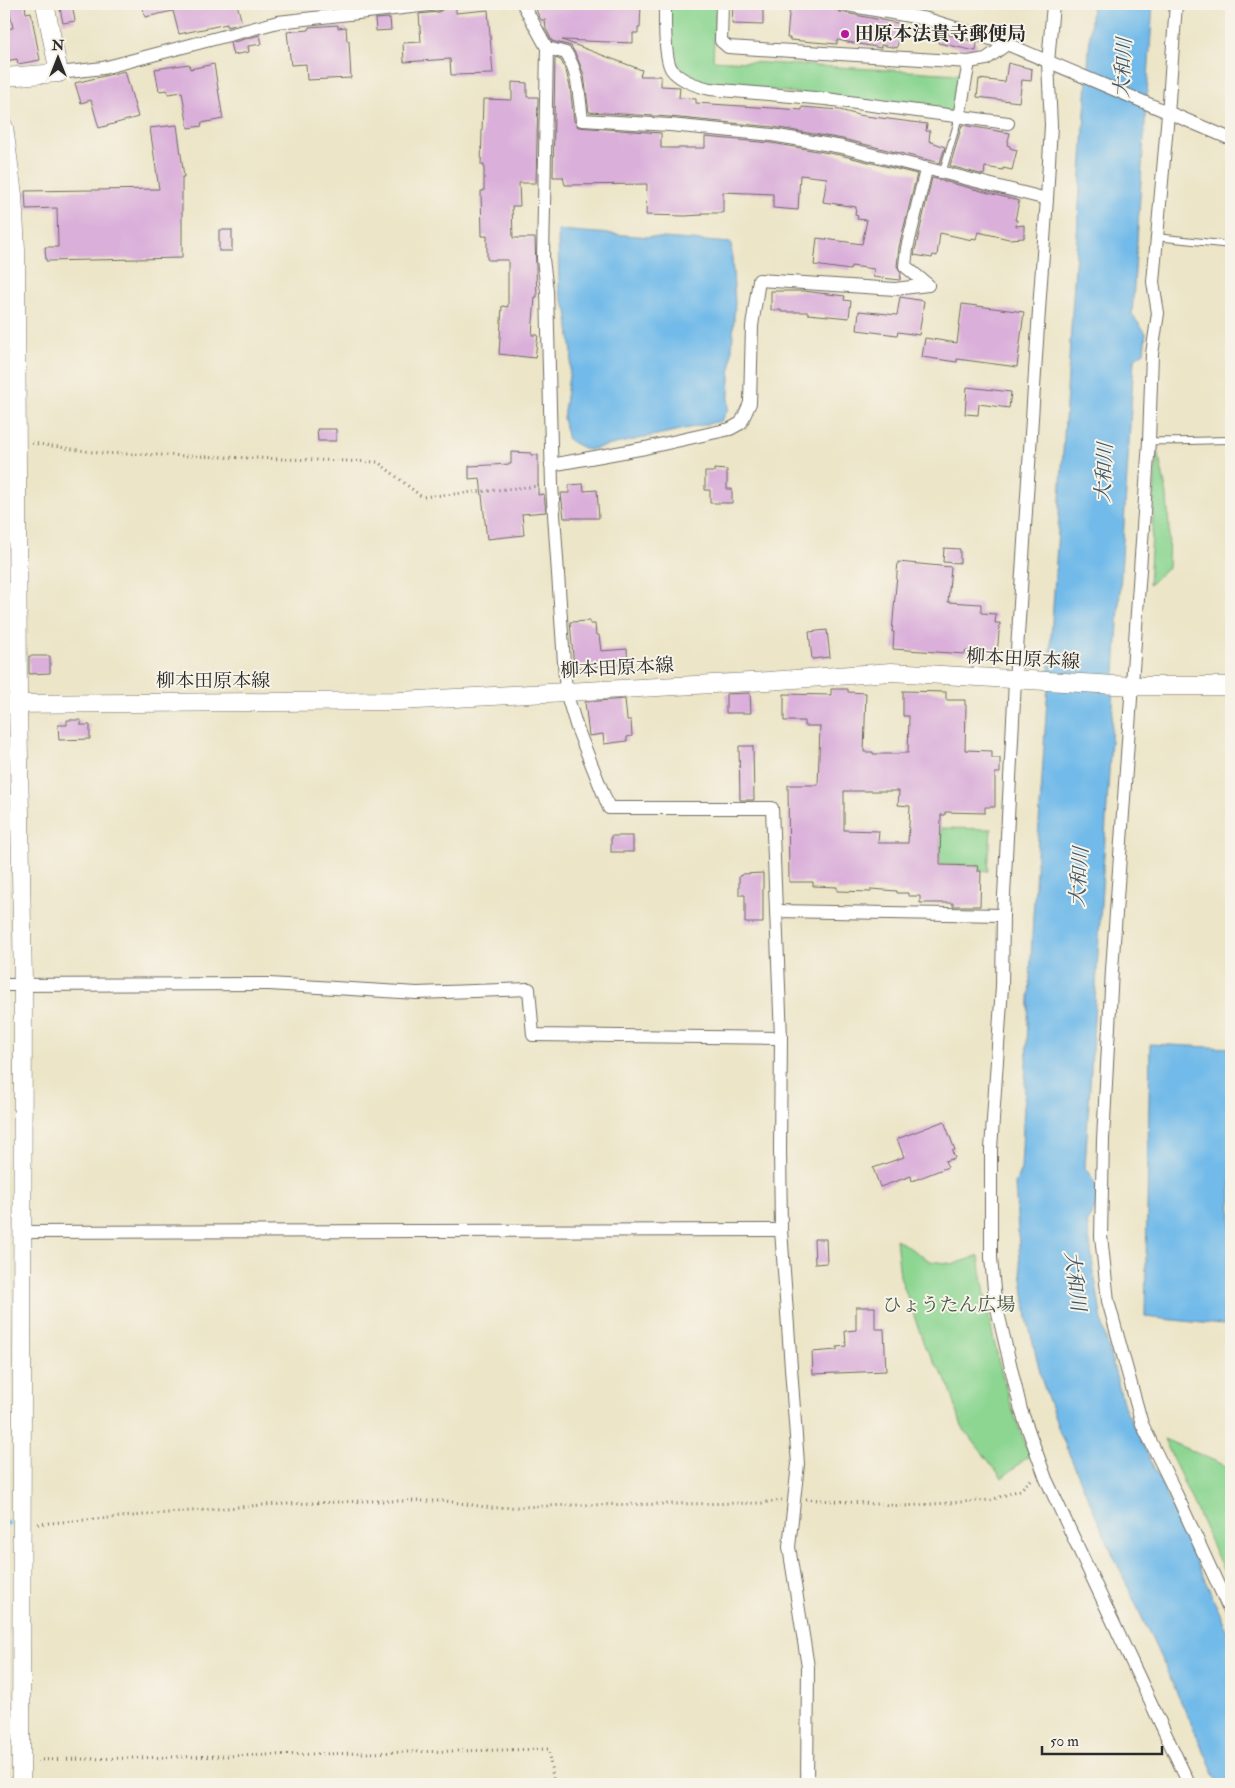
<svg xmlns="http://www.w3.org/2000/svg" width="1235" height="1788" font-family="'IM FELL Double Pica','Noto Serif JP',serif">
  <rect width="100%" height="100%" fill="#f7f3e8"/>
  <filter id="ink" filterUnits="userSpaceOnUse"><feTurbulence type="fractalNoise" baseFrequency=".02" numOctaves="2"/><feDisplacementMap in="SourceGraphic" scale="10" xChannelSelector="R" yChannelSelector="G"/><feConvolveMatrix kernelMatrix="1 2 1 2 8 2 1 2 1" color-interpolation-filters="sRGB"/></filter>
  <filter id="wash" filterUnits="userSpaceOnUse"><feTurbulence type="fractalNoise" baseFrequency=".0096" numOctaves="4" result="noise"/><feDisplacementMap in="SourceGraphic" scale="20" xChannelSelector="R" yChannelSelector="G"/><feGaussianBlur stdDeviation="1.12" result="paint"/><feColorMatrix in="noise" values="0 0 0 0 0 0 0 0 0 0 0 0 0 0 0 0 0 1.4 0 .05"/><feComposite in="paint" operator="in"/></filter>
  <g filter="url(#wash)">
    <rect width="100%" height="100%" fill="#ece5c8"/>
    <g fill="#8cd692" stroke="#5c805e">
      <path d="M669 4H716L713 60 960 74 955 112 694 81 676 68 670 52Z"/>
      <path d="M1157 447 1167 495 1169 528 1168 568 1149 585Z"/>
      <path d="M941 828 991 829 988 871 979 870 978 865H940Z"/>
      <path d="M896 1239 930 1261 954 1264 979 1256C989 1324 1002 1392 1030 1455L1002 1478 962 1427 949 1385 925 1347 900 1276Z"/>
      <path d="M1164 1439 1231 1468V1587Z"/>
    </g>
    <g fill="#71bae9" stroke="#4e728a">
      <path d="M1092 4H1153L1132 315 1146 333 1144 352 1134 359 1085 1168C1101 1191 1104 1198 1087 1221L1094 1273 1104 1332 1124 1406 1158 1476 1231 1638V1784H1219L1114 1557 1060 1433 1042 1381 1027 1318 1020 1262 1015 1184 1021 1169 1033 916Z"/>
      <path d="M558 230 731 243 735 303 728 410 721 421 588 450 568 440 563 418 572 354 567 311 559 291Z"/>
      <path d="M1150 1044 1231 1048V1326L1145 1317Z"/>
    </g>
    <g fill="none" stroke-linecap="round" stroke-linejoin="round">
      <path stroke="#71bae9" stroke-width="5" d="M4 1523H8"/>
    </g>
    <g id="blocks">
      <g fill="#daafda" fill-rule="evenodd">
        <path d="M8 4H25L26 13 31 12 40 60 18 64 17 59 6 61V59H4V29L13 28Z"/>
        <path d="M59 4H72L75 21 63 23Z"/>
        <path d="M142 4H237L242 23 227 27V24L179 34 173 11 145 17Z"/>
        <path d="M536 4H641L640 28H638V33H633V43L562 40 642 70 640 76H661V86L680 87 679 98 696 99V103L802 110V107L840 110 858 115 927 124 926 131H930L929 141 945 147 940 163 843 139 773 127 670 117 589 112 584 75 577 57 571 46 552 41 546 29 545 20H541L537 12Z"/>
        <path d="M733 4H763V25L732 24Z"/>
        <path d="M790 4 823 6V8L835 9 840 12 902 24 897 48 881 45V48L837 40V44L790 40V38H787Z"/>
        <path d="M456 6V13L488 10 493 74 451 75 450 59 404 62 403 43 421 42 419 14 439 12 446 7Z"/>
        <path d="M390 18 391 30 376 31 375 19Z"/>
        <path d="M338 25V28L346 27 347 41H349L351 78 307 80 306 64 291 65 287 32 309 30V27Z"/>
        <path d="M940 32 977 43 976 51 938 43Z"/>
        <path d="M260 35 262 44 248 46 249 52 233 55 230 43Z"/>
        <path d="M555 58 561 60 566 71 570 87 574 121 578 127 661 133V148H705V137L771 143 840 155 917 174 899 247 897 266 901 273 900 280 873 277 874 269 851 266 850 270 814 265 817 238 862 244 867 220 857 219 858 216 855 215 856 207 823 202 827 178 800 175 798 210 773 208V194L723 192V213H702V215L685 216 646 215 647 184 565 185 563 177H553Z"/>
        <path d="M1008 63 1032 69 1031 81 1022 80 1019 102 977 97 979 79 1005 82Z"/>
        <path d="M189 64 190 69 214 64 223 119 201 123 202 126 188 128 182 92 168 94 167 90 159 91 155 69Z"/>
        <path d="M125 71 138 117 99 128 91 100 81 103 75 83Z"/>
        <path d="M512 82 527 83V97H538L536 183H519L520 206H512L513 238H535L537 297H535L532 335H538L535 358 499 354 502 306 508 307V260H489L487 259V236H482L481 191H484V165H481L483 99 512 100Z"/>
        <path d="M177 125 184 177H182V258L46 261 45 247H58L57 208 26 209 25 191 159 189 150 128Z"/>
        <path d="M962 125 1010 133 1007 145 1010 146V148L1017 150 1012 170 1003 168V170L985 167 984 175 950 166Z"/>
        <path d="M932 178 1019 201 1015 220H1017L1016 226 1024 225V238L1009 239 978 232 976 239 972 238V240L940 233 937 256 933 255 932 258 914 255Z"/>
        <rect x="219" y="230" width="13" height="21"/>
        <path d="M771 291H803L845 296 844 300 851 301 849 318 808 314V312H781V310H771Z"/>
        <path d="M900 297 924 301 919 335 898 332 897 335 857 330 859 311 897 315Z"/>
        <path d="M962 304 1024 312 1017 367 957 359V362L922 357 925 338 957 343Z"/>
        <path d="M967 387 1011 392 1009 408 979 404 978 415 965 414Z"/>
        <path d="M317 429H336V441H318Z"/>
        <path d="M511 452 531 453V455H538V495L544 494 546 512 522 514 524 535 487 539 480 478 469 479V466L511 464Z"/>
        <path d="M714 469 727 470V489H732V503H710V490H705V472H714Z"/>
        <path d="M583 484 584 491 597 490 599 518H564L561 493H569V485Z"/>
        <path d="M944 548 960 549V563L943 562Z"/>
        <path d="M898 562 951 567 948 602 981 604V613L996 614 995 623H1000L997 653 966 651 965 654 893 649 894 632H892Z"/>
        <path d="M590 621V624H595L596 635H599L601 651 627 649 628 664 574 668 570 622Z"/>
        <path d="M827 630 830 657 812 659 809 632Z"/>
        <path d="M29 656H50V673L29 674Z"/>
        <path d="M831 689H848V692L866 693 864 752H873V754H899V753H908L909 716H903V691L946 692V700H965V705H966L965 750 992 751V758H1000V773H995V807H985V813L945 812V815H941L940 865 978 866 977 871H981L980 906H953V903H920V896H908V893H897V891L871 889V892L837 891V887L813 886V882H789L788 785H818L820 726H804V721H784V694L831 695ZM844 791H899L898 805 910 806 908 843H878L879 831 844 830Z"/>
        <path d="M750 693 751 713H726V694Z"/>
        <path d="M625 699 627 720H631L632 736 627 737V741L604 744 603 734 589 736 585 702Z"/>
        <path d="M67 720H81V725H90V739L59 740 58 725H67Z"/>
        <path d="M739 746H753L754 800H740Z"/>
        <rect x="611" y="836" width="22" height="16"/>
        <path d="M763 873V923H745V895H739V876L742 875V874Z"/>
        <path d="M944 1121 955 1150 952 1151 955 1158 945 1161 948 1167 912 1181 911 1176 880 1187 873 1168 904 1157 897 1139Z"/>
        <path d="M814 1239H826L827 1263 815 1264Z"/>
        <path d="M856 1307H875V1329H884L886 1371 813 1374 812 1352 837 1350V1347L846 1346 845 1331 856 1330Z"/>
      </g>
    </g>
  </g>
  <g filter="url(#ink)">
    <use href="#blocks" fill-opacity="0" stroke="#6f6c62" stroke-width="1"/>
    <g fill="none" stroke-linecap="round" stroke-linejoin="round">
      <defs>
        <g id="lane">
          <path d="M942 174 959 117"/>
          <path d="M1156 237 1231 245"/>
          <path d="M1149 441C1177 442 1204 440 1231 440"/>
        </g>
        <g id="street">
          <path d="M523 4 547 48 543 259 547 291 552 485 566 692 577 728 609 808H772L781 1038 780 1148 781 1230 798 1464 789 1547 808 1667 807 1784"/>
          <path d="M665 4C665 17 664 60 672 70 681 81 697 86 710 89L826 99 1008 123"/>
          <path d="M722 4 721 41 728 47 969 62 986 59 1007 44"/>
          <path d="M841 4 927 19 1007 44 1231 139"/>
          <path d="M1053 4 1048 63 1051 125 1047 199 1040 295 1015 681 1003 915 1002 987 991 1149V1258L995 1300 1021 1410 1046 1479 1189 1784"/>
          <path d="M1176 4 1168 114 1153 282 1158 313 1152 354 1149 441 1112 970 1103 1140 1101 1236 1108 1301 1142 1424 1174 1489 1231 1613"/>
          <path d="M547 48 566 53C579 73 579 97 582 120L670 125 772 135 842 147 1047 199"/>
          <path d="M59 73 103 68 278 22 438 4"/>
          <path d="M959 117 969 62"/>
          <path d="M926 170 907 248 905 266 928 285"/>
          <path d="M551 465 645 448 730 429 741 423 750 403 752 326 759 280 895 289 928 285"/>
          <path d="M776 911 1003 915"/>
          <path d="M4 985 269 984 417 993 529 989 533 1035 781 1038"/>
          <path d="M23 1232 781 1230"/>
        </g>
        <g id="secondary">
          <path d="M4 77 59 73 45 4"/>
          <path d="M4 127 13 195 16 250 18 704 23 984 21 1784"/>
          <path d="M4 704 399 701 768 681 891 672 1133 686H1231"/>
        </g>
      </defs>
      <use href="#lane" stroke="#6f6c62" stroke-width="8"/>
      <use href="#street" stroke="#6f6c62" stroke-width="14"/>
      <use href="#secondary" stroke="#6f6c62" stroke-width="19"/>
      <g stroke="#6f6c62" stroke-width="3" stroke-dasharray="1 4" stroke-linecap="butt">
        <path d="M32 443 99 453 378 462 422 497 539 486"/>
        <path d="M806 1499 904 1506 991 1500 1020 1490 1033 1478"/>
        <path d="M38 1524 262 1505 363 1501H446L492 1508 571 1505 762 1503 782 1500"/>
        <path d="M37 1760 548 1749 554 1784"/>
      </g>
      <use href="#lane" stroke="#fff" stroke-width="6"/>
      <use href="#street" stroke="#fff" stroke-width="12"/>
      <use href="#secondary" stroke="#fff" stroke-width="18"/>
    </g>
  </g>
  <circle fill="#b5179e" stroke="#f7f3e8" stroke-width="2" cx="845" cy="34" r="5"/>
  <g text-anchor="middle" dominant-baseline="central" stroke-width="4" stroke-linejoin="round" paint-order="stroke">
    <g font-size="19" font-weight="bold" fill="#2b2b2b" stroke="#f7f3e8" text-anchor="start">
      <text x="855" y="34">田原本法貴寺郵便局</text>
    </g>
    <g font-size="19" fill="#2b2b2b" stroke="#f7f3e8">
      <text transform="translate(1023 659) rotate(3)">柳本田原本線</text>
      <text transform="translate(617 668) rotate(-3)">柳本田原本線</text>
      <text x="213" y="681">柳本田原本線</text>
    </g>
    <g font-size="19" fill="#435645" stroke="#f7f3e8">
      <text x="949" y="1305">ひょうたん広場</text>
    </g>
    <g font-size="20" font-style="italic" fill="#405664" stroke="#f7f3e8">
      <text transform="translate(1123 68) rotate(-87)">大和川</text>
      <text transform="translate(1104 473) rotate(-87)">大和川</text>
      <text transform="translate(1079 877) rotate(-86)">大和川</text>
      <text transform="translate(1075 1281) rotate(83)">大和川</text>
    </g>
  </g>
  <rect width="1235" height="1788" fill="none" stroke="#f7f3e8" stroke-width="20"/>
  <g transform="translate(58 58)" stroke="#f7f3e8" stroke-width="4" paint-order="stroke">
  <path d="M0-4L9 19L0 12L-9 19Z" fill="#2b2b2b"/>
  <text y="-8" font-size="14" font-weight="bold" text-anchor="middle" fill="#2b2b2b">N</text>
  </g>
  <path d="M1042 1746v8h120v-8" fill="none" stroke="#2b2b2b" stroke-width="2.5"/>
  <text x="1050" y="1746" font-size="15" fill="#2b2b2b" stroke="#f7f3e8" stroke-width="4" paint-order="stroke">50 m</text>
</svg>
